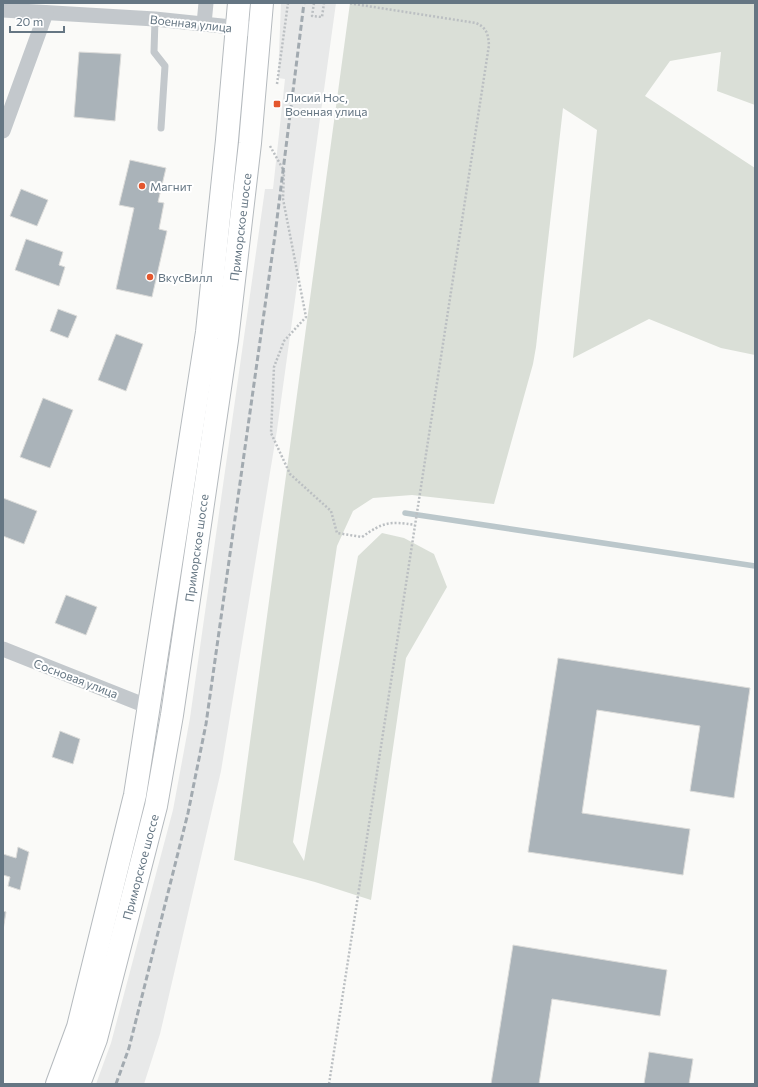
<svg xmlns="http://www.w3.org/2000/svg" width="758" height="1087" font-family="Commissioner,sans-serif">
  <rect width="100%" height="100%" fill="#fafaf8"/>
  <path fill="#e8e9e9" d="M281 3H336L277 430 221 771 160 1034 144 1084H96L111 1043 173 810 190 718 265 189H273L285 79 278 78Z"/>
  <path fill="#dadfd7" d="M350 3H755V105L717 91 721 52 670 61 645 96 755 168V355L721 348 649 319 573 358 597 130 563 108 536 347 533 364 494 504 412 495 373 498 353 511 337 546 293 842 304 861 358 556 382 533 404 538 434 554 447 587 406 658 371 900 315 882 234 860Z"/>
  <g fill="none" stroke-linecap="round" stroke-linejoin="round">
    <path stroke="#bbc7cb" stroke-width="5.5" d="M405 513 755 566"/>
  </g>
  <g fill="#aab3b9" stroke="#dcdcda">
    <path d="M79 52 121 54 115 121 74 117Z"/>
    <path d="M130 160 166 168 158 202 164 203 159 229 167 231 152 297 116 289 134 208 119 205Z"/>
    <path d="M21 189 48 200 37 226 10 216Z"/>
    <path d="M26 239 63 252 59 265 65 267 59 286 15 270Z"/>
    <path d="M58 309 77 316 68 338 50 331Z"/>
    <path d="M116 334 143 344 126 391 98 380Z"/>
    <path d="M43 398 73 410 50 468 20 457Z"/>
    <path d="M3 498 37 511 24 544 3 536Z"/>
    <path d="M66 595 97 607 86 635 55 623Z"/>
    <path d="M558 658 750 688 734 798 690 791 700 726 597 710 582 813 690 829 683 875 528 852Z"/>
    <path d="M60 731 80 739 73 764 52 757Z"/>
    <path d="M18 847 29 852 20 890 8 886 10 877 3 875V854L16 858Z"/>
    <path d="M3 911 6 912 3 930Z"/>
    <path d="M513 945 667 970 660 1016 552 999 539 1084H491Z"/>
    <path d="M649 1052 693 1059 689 1084H644Z"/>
  </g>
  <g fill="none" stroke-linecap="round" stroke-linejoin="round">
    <defs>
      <g id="primary">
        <path d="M57 1084 78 1027 135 795 207 332 227 140 239 3"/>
        <path d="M79 1084 96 1039 156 806 172 715 227 340 250 143 262 3"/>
      </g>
    </defs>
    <use href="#primary" stroke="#b5babe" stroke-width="24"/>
    <g stroke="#bbbfc2" stroke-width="2.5" stroke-dasharray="2 2" stroke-linecap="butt">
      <path d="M314 3 312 16 322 17 324 3"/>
      <path d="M277 84 288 3"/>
      <path d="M270 146 284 171 283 199 306 317 284 341 274 367 271 433 290 474 331 511 337 533 362 537C383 522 390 521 415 525"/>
      <path d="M329 1084 489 45C488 34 487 28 476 23L348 3"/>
    </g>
    <path stroke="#c3c8cc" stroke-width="7" d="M155 19 154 52 165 66 161 128"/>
    <g stroke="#c3c8cc" stroke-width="15">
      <path d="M3 10 155 19 260 30"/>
      <path d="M204 24 206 3"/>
      <path d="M3 131 46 13"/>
      <path d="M3 649 149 707"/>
    </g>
    <use href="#primary" stroke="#fff" stroke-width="22"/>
    <path stroke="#a2aab0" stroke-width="3" stroke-dasharray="6 3" stroke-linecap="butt" d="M116 1084 129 1048 188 813 206 724 275 235 304 3"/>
  </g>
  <g fill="#e4572e" stroke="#fff" stroke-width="1.5">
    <rect x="273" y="100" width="8" height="8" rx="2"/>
    <circle cx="142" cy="186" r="4"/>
    <circle cx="150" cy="277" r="4"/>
  </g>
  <g text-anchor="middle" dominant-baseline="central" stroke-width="4" stroke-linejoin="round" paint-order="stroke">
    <g font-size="12" fill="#657683" stroke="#fff">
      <text transform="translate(191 23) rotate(6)">Военная улица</text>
      <text transform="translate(240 227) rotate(-83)">Приморское шоссе</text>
      <text transform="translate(196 548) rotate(-82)">Приморское шоссе</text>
      <text transform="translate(76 678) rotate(21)">Сосновая улица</text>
      <text transform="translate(140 867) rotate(-75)">Приморское шоссе</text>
    </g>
    <g font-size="12" fill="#657683" stroke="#fff" text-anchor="start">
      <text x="285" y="97">Лисий Нос,<tspan x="285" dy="14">Военная улица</tspan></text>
      <text x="150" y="186">Магнит</text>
      <text x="158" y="277">ВкусВилл</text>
    </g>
  </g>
  <rect width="758" height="1087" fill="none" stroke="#657683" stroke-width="8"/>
  <path d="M10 26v6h54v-6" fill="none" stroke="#657683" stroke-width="2"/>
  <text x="16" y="26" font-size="12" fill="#657683" stroke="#ffffff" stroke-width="3" paint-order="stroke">20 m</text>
</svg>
